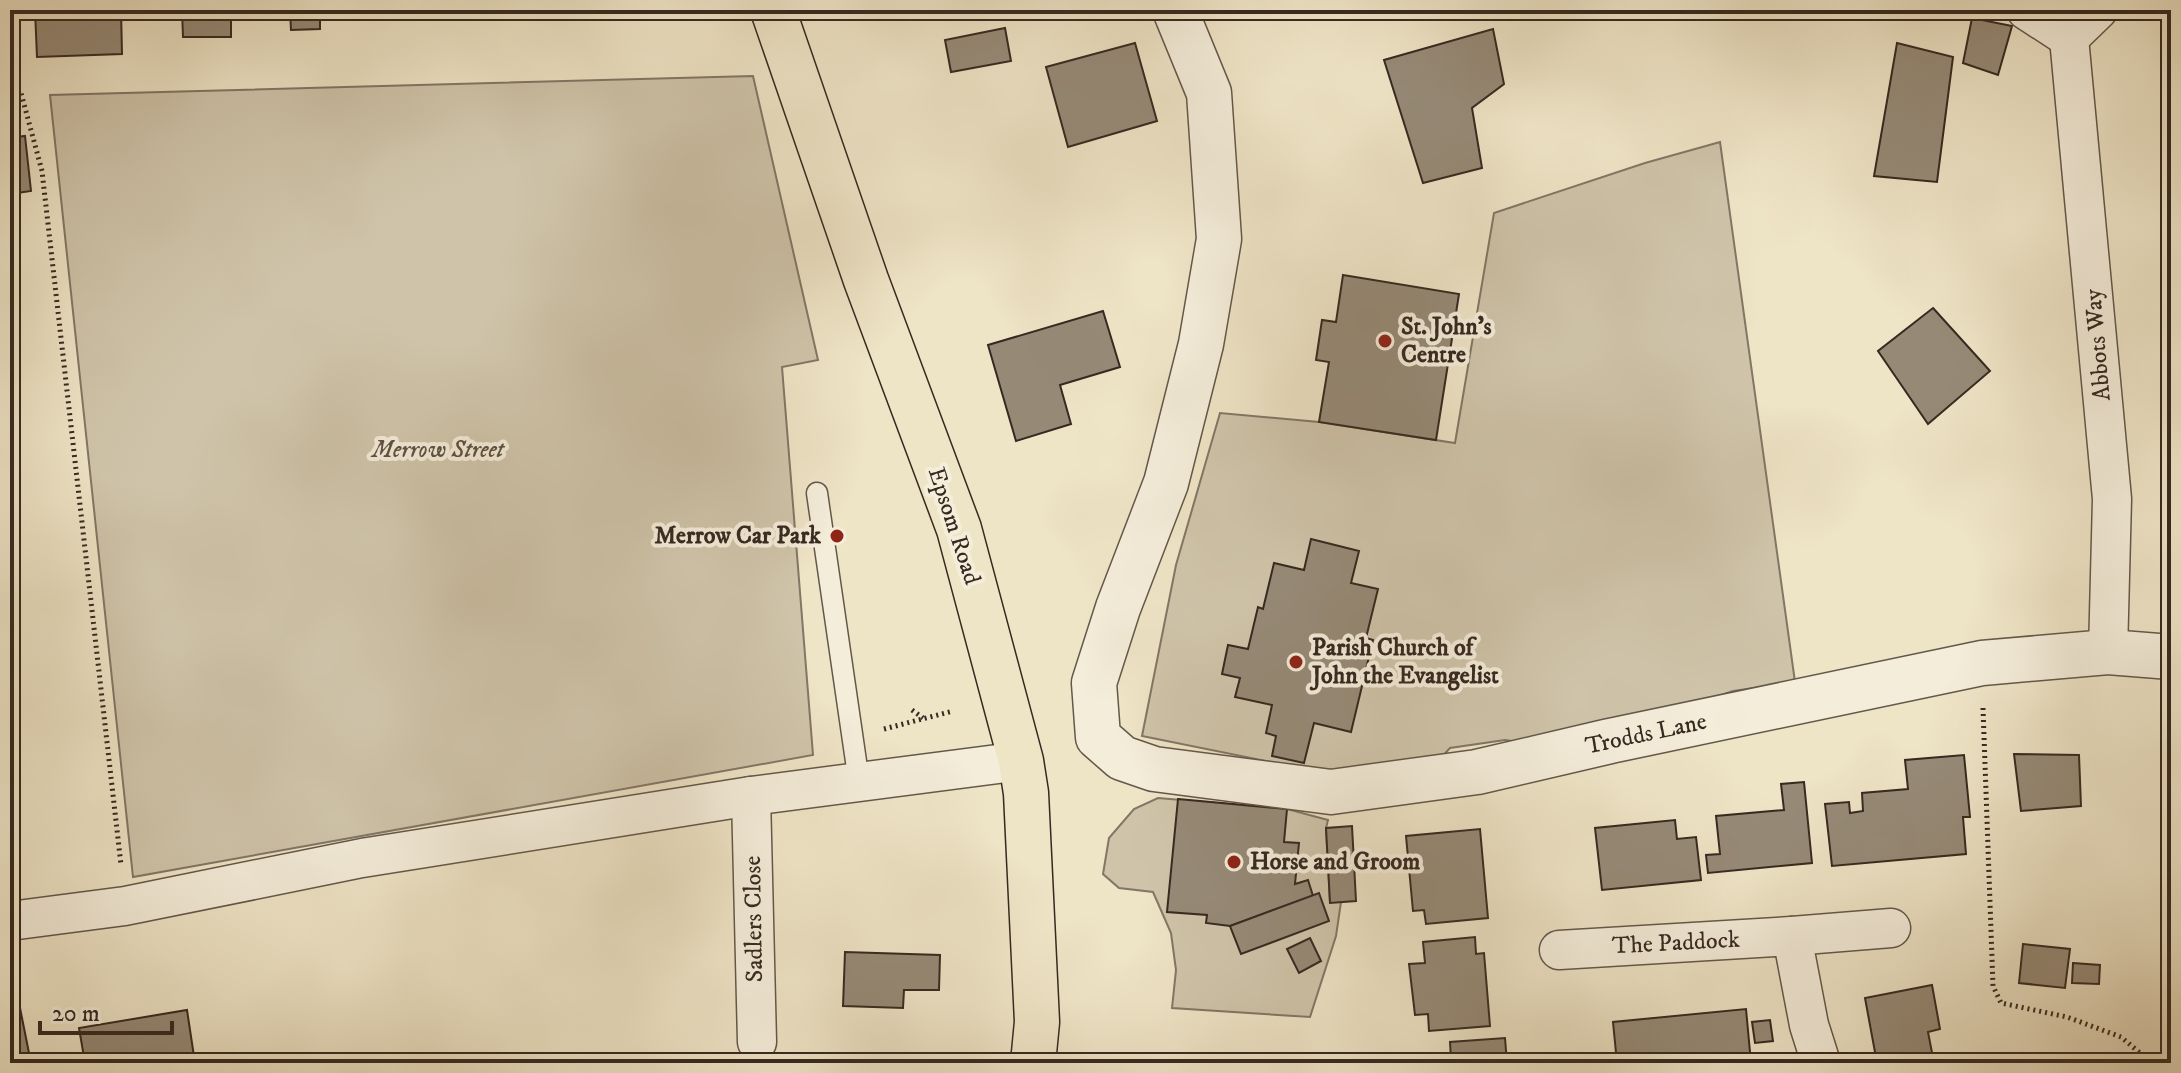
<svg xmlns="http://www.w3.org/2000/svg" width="2181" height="1073" font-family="'IM FELL DW Pica',serif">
  <rect width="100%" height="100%" fill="#eee4c6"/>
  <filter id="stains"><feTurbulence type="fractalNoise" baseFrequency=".0025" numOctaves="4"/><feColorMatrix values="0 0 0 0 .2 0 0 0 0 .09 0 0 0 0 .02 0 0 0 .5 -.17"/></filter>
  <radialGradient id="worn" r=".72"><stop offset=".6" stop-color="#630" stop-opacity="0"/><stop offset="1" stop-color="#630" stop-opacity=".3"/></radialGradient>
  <g fill="#cfc4aa" stroke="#827666" stroke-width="2">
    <path d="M753 76 818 360 782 367 813 755 133 877 50 95Z"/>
    <path d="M1720 142 1795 682 1733 691 1692 705 1526 743 1505 740 1450 748 1438 761 1330 774 1142 736 1176 565 1220 413 1319 422 1455 443 1494 213 1645 163Z"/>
    <path d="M1158 798 1287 809 1328 820 1326 828 1330 902H1341L1336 936 1310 1017 1172 1008 1176 970 1171 933 1153 892 1119 888 1103 874 1109 838 1134 809Z"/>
  </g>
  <g fill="#968a77" stroke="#362921" stroke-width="2">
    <path d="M35 10H121L122 54 37 57Z"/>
    <path d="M182 10H231V37H183Z"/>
    <path d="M290 10H383L384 14 320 18V29L291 30Z"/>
    <path d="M561 10H604V19L561 18Z"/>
    <path d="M645 10H686V16L645 17Z"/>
    <path d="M1228 10H1290V14L1229 17Z"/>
    <path d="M1972 18 2012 26 1998 75 1963 63Z"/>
    <path d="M1005 28 1011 61 951 72 945 40Z"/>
    <path d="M1493 29 1504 84 1472 108 1482 168 1423 183 1384 60Z"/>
    <path d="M1135 43 1157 121 1068 147 1046 67Z"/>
    <path d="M1897 43 1953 57 1937 182 1874 176Z"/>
    <path d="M25 136 31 191 10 194V138Z"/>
    <path d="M1343 275 1459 294 1436 440 1319 422 1329 362 1316 360 1322 320 1336 322Z"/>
    <path d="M1933 308 1990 371 1928 424 1878 351Z"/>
    <path d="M1103 311 1120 367 1060 385 1071 424 1016 441 988 345Z"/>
    <path d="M1311 539 1359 551 1351 583 1378 589 1366 638 1373 640 1351 732 1314 723 1304 763 1272 756 1276 736 1266 733 1272 705 1235 697 1240 678 1222 674 1228 645 1248 649 1258 607 1263 609 1274 563 1304 570Z"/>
    <path d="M2014 754 2079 755 2081 806 2021 811Z"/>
    <path d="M1964 755 1970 817H1963L1966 854 1832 866 1825 804 1849 802 1850 813 1863 811 1862 793 1908 789 1905 760Z"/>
    <path d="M1804 782 1812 863 1708 873 1706 855 1720 854 1716 816 1784 810 1781 784Z"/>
    <path d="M1178 799 1287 809 1284 842 1299 843 1295 884 1308 880 1313 896 1230 926 1206 923 1207 915 1167 912Z"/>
    <path d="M1675 820 1677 839 1696 837 1701 880 1602 890 1595 828Z"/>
    <path d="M1352 826 1356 901 1330 903 1326 828Z"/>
    <path d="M1480 829 1488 918 1426 924 1424 910 1413 911 1406 836Z"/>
    <path d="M1319 893 1329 921 1241 954 1230 926Z"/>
    <path d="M1475 937 1476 954 1484 953 1490 1026 1429 1031 1428 1014 1415 1015 1409 964 1425 963 1423 942Z"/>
    <path d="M1310 938 1321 961 1299 973 1287 949Z"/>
    <path d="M2023 944 2070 949 2065 988 2019 983Z"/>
    <path d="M845 952 940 955 939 990H904L903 1008 843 1006Z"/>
    <path d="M2073 963 2100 965 2099 984 2072 983Z"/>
    <path d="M1932 985 1940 1029 1928 1032 1934 1063H1877L1865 998Z"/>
    <path d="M19 1003 31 1063H10V1005Z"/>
    <path d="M1746 1009 1751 1063H1617L1613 1022Z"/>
    <path d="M187 1010 195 1063H85L79 1028Z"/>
    <path d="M1770 1020 1773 1041 1755 1043 1752 1022Z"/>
    <path d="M1505 1038 1507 1063H1433L1432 1061 1451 1060 1450 1042Z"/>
  </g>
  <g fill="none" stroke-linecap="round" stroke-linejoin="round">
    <defs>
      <path id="service" d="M817 493 859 782"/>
      <g id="minor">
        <path d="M2026 10 2069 38"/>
        <path d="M2069 38 2112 499 2108 652"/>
        <path d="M2069 38 2098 10"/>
        <path d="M751 796 757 1042"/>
        <path d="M10 921 125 906 362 858 751 796 1021 761"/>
        <path d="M1792 936 1891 928"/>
        <path d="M1559 950 1792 936 1809 1025 1821 1063"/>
      </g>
      <path id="tertiary" d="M1175 10 1209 93 1219 239 1201 344 1166 483 1118 608 1094 683 1098 737 1122 758 1154 769 1331 792 1477 772 1610 741 1982 663 2108 652 2171 657"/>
      <path id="primary" d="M773 10 866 280 959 529 1021 761 1026 793 1037 1022 1033 1063"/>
    </defs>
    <use href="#service" stroke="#64584a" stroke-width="23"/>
    <use href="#minor" stroke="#64584a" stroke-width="41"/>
    <use href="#tertiary" stroke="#64584a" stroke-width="47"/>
    <use href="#primary" stroke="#362921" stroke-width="47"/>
    <g stroke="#362921" stroke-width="5" stroke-dasharray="2 4" stroke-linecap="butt">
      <path d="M10 90 21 93 42 171 121 865"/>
      <path d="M1983 708 1993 986 2001 1003 2067 1017 2121 1037 2152 1063"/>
      <path d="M912 710 923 718"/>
      <path d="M884 729 953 711"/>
    </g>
    <use href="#service" stroke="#f4edda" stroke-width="20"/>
    <use href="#minor" stroke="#f4edda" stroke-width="38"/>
    <use href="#tertiary" stroke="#f4edda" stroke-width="44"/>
    <use href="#primary" stroke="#eee4c6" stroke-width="44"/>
  </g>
  <g fill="#8f2418" stroke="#f4edda" stroke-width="3">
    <circle cx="1385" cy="341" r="8"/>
    <circle cx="837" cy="536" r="8"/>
    <circle cx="1296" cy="662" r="8"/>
    <circle cx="1234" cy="862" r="8"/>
  </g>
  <g text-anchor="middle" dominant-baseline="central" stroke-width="8" stroke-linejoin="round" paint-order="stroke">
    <g font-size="24" font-weight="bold" fill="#362921" stroke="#f4edda" text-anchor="start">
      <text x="1401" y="327">St. John's<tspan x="1401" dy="28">Centre</tspan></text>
      <text x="821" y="536" text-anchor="end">Merrow Car Park</text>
      <text x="1312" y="648">Parish Church of<tspan x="1312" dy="28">John the Evangelist</tspan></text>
      <text x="1250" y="862">Horse and Groom</text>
    </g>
    <g font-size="24" fill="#362921" stroke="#f4edda">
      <text transform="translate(2098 345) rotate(-95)">Abbots Way</text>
      <text transform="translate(954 526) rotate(72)">Epsom Road</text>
      <text transform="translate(1646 734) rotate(-12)">Trodds Lane</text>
      <text transform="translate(754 919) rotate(-91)">Sadlers Close</text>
      <text transform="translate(1676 943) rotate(-3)">The Paddock</text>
    </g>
    <g font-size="24" font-style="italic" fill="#5c5043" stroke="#f4edda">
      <text x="438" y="450">Merrow Street</text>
    </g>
  </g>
  <rect width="2181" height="1073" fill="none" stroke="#eee4c6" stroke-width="40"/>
  <rect x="12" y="12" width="2157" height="1049" fill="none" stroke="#362921" stroke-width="4"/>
  <rect x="20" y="20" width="2141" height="1033" fill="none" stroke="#362921" stroke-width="2"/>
  <path d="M40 1021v12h132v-12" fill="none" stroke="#362921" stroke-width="4"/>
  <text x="52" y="1021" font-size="24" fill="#362921" stroke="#f4edda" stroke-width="6" paint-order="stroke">20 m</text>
  <rect width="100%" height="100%" filter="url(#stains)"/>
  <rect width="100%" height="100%" fill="url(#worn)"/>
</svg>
